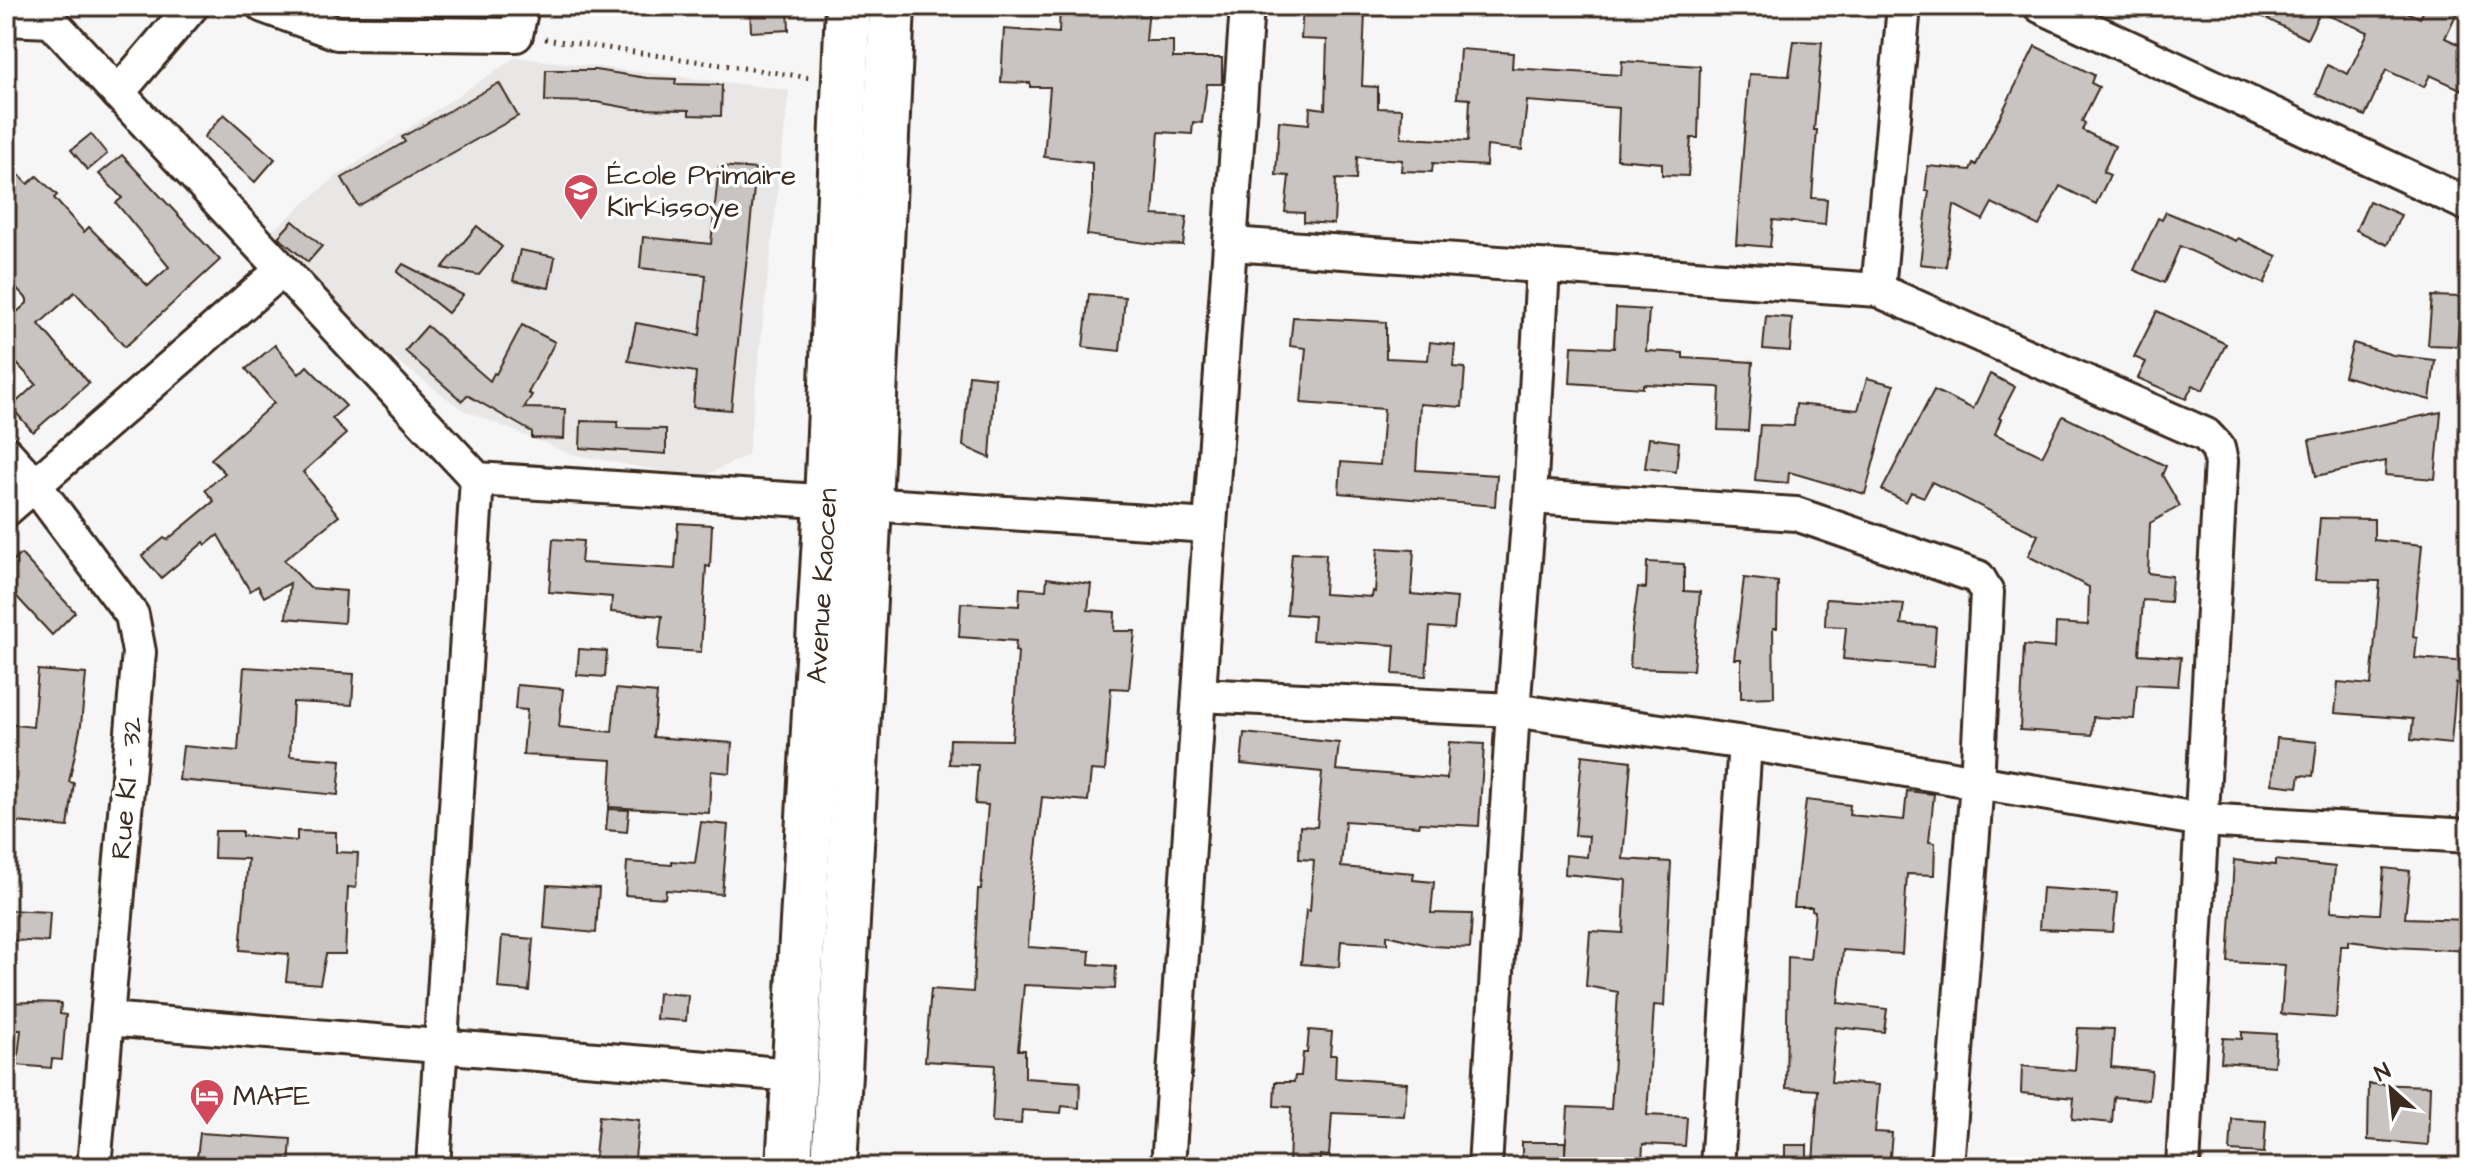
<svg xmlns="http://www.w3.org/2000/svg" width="2475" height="1173" font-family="'Architects Daughter',sans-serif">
  <rect width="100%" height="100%" fill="#f7f6f6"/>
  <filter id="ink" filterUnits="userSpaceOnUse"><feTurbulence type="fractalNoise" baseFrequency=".0125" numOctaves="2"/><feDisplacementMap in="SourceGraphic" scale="16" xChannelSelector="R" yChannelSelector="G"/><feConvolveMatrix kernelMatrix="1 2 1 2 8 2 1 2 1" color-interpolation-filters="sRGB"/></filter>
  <g filter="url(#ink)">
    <path fill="#e9e7e6" d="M516 57 789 90 748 455 700 478 570 454 463 410 377 346 272 231 334 178Z"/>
    <g fill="#c9c3c1" stroke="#3b2a1e" stroke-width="2">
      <path d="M750 6H788L789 30 751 32Z"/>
      <path d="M1060 6H1149L1146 41H1173V58H1222V84H1207L1202 123 1193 122 1192 134 1159 132 1153 215 1187 217 1183 245 1153 244 1087 235 1092 196V163L1044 157 1050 87H1030V83L1001 82 1004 29 1059 33Z"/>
      <path d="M2242 6H2393L2420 18 2426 6H2460L2445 38 2469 49V93L2430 75 2424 87 2386 70 2365 116 2316 94 2327 65 2348 74 2368 32 2320 12 2307 39Z"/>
      <path d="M1303 7 1365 12 1362 86 1378 87V108L1402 109 1401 138 1468 141 1470 99 1457 98 1460 49 1513 53 1512 68 1621 75 1622 61 1700 66 1698 138H1691L1688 176 1662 175V163L1617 159 1619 108 1527 101 1522 150 1487 146 1486 166 1433 163 1432 172 1401 171 1402 160 1357 157 1356 180 1336 179 1334 224 1304 222V213L1285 212 1289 176 1276 175 1279 121 1309 124 1310 107 1325 109 1327 40 1301 39Z"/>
      <path d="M1794 41 1822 42 1814 130H1817L1812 198 1827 199 1825 225 1773 220 1770 247 1736 244 1749 74 1789 76Z"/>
      <path d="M2035 46 2094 75 2091 83 2099 87 2082 121 2085 123 2082 130 2115 146 2103 172 2110 175 2096 204 2060 186 2039 226 1992 203 1983 220 1954 205 1946 267 1920 264 1929 191H1925L1928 166 1970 170 1973 163 1976 165Z"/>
      <path d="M546 70H595L647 78 676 79 675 84 722 85 721 116 689 115V110L634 109 596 102 545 101Z"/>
      <path d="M499 83 518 116 358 206 342 178 405 142 402 137Z"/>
      <path d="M224 114 275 159 255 182 204 137Z"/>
      <path d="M91 134 107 154 88 170 71 150Z"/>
      <path d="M122 155 220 260 125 347 75 292 39 324 89 383 33 432 11 407 36 384 6 352V322L27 303V299L6 277V162L28 184 37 176 57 195 54 198 84 232 89 227 148 286 169 267 116 203 122 198 99 174Z"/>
      <path d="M719 166 756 169 731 410 693 407 696 372 628 361 636 323 700 335 706 275 640 268 643 237 711 244Z"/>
      <path d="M2369 201 2401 215 2387 245 2356 230Z"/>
      <path d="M2166 212 2236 241 2238 238 2277 256 2264 284 2180 246 2164 283 2134 270 2158 218 2162 220Z"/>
      <path d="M293 221 322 246 308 262 278 237Z"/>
      <path d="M477 226 502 247 479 275 442 268Z"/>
      <path d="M520 250 555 257 549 288 513 281Z"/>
      <path d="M403 264 463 295 448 313 397 272Z"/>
      <path d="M1089 294 1125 297 1120 351 1083 347Z"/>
      <path d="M2432 296 2461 297 2457 346 2428 345Z"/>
      <path d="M1616 308 1649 310 1646 351 1683 353V358L1753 362 1748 431 1718 430 1720 388 1717 387 1643 384V388L1570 383 1572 346 1614 348Z"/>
      <path d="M2157 311 2226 344 2203 390 2193 385 2186 399 2138 378 2146 362 2134 357Z"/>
      <path d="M1766 316 1792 318 1790 351 1763 349Z"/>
      <path d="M1293 317 1386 322V358L1428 360 1430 342 1455 345 1453 367 1465 368 1462 407 1420 404 1416 470 1497 475 1495 506 1339 493 1341 462 1380 465 1384 409 1301 403 1306 348 1290 346Z"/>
      <path d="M522 325 555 342 528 393 532 395 524 408 565 409 564 439 532 438V432L467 395 462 401 405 351 427 326 490 381 494 373 496 374Z"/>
      <path d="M2353 343 2393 355 2435 360 2430 400 2344 376Z"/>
      <path d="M275 345 299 374 307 366 346 406 332 418 346 434 303 472 339 516 284 560 310 588 346 591 344 623 286 618 290 583 264 597 258 586 250 591 218 535 206 545 204 542 161 578 142 556 164 538 167 540 214 501 205 490 225 473 211 459 274 403 246 369Z"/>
      <path d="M1990 374 2015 387 1999 418 2001 419 1995 434 2042 456 2063 416 2166 466 2162 475 2180 506 2150 523 2148 573 2172 576 2170 602 2143 600 2139 654 2181 657 2178 686 2137 684 2134 719 2093 717 2092 735 2020 730 2024 645 2055 648 2056 623 2088 625 2089 587 2028 556 2038 535 1932 482 1924 497 1911 492 1906 502 1882 490 1934 390 1973 409Z"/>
      <path d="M969 375 995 378 990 458 963 446Z"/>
      <path d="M1867 378 1894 385 1865 494 1789 472 1788 483 1755 480 1760 425 1794 426 1796 404 1858 410Z"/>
      <path d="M2441 412 2435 479 2385 475 2386 461 2316 476 2309 440Z"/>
      <path d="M581 421 618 422 617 428 666 429V454L580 448Z"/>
      <path d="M1649 438 1679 442 1676 472 1645 468Z"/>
      <path d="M2320 518 2374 519V540L2422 545 2413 637 2417 638 2415 658 2469 662V684L2456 683 2451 744 2411 740 2413 719 2335 713 2338 682 2371 685 2380 581 2315 580Z"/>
      <path d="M678 523 712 525 710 567 706 566 701 652 658 649 662 616 611 612 612 597 549 592 553 539 583 541 581 563 675 569Z"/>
      <path d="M1378 548 1414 550 1411 594 1457 598 1454 629 1430 627 1426 676 1393 674 1395 645 1312 640 1314 616 1287 614 1292 553 1326 554 1324 594 1372 597 1373 591 1375 592Z"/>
      <path d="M21 554 75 612 52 635 6 585V566Z"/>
      <path d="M1647 562 1684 564V591L1700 592 1693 670 1630 668 1632 630 1638 587 1646 588Z"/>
      <path d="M1047 578 1091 584 1088 610 1115 612 1114 631H1135L1129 689 1111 688 1105 771 1091 770 1088 801 1042 797 1031 896 1028 947 1090 951 1089 964 1116 966 1115 989 1024 985 1018 1050H1025V1078L1080 1082 1079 1108 1062 1106 1061 1113 1022 1110 1021 1124 992 1122 995 1065 925 1061 931 989 973 992 978 889H981L988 805 975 804 978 765 949 764 950 739 1012 740 1018 652 1015 651 1016 641 959 637 961 603 1019 606 1020 588 1046 590Z"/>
      <path d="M1744 578 1778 582 1777 628H1773L1774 697 1741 698V659H1734Z"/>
      <path d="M1826 599 1904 604 1901 624 1936 627 1933 667 1843 659 1846 627 1825 626Z"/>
      <path d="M579 649 607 651 605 677 577 675Z"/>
      <path d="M244 667 354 674 352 705 293 702 290 756 341 760 338 795 179 780 183 746 238 751Z"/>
      <path d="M38 670 86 674 81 725 69 782 74 783 68 827 6 821V724L33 727Z"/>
      <path d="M517 685 563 689 559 727 612 732 616 689 657 693 653 737 732 743 730 773 711 771 709 813 609 807 612 760 523 755 527 710 515 709Z"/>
      <path d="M1244 733 1339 743 1336 770 1447 779 1449 742 1484 744 1479 826 1419 823V826L1345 821 1341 867 1414 873 1413 880 1434 882 1431 913 1472 914 1470 948 1432 946 1387 935V944L1341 941 1339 967 1301 964 1306 910 1310 911 1314 860 1299 859 1300 826 1317 827 1322 772 1241 764Z"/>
      <path d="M2277 738 2317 742 2313 776 2300 775 2298 787 2272 784Z"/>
      <path d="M1582 755 1631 761 1623 859 1671 862 1664 1006 1654 1005 1647 1115 1687 1117 1685 1146 1643 1144 1642 1161 1565 1159 1564 1167H1522V1142H1565V1154L1568 1107 1611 1109 1618 992 1586 986 1590 931 1623 933 1626 880 1565 874 1566 855 1587 857 1589 836 1575 835Z"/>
      <path d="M1907 791 1934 794 1929 842 1935 843 1934 875 1907 874 1902 954 1843 950 1838 1003 1887 1009 1884 1032 1836 1027 1831 1082 1879 1085 1875 1132 1892 1133 1889 1167 1813 1163 1818 1090 1786 1088 1788 957 1810 959 1815 911 1812 910V907H1794L1806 800 1850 805 1849 815 1904 820Z"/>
      <path d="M608 809 629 810 627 832 606 830Z"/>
      <path d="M701 822 728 825 722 894 666 890 665 898 625 895 627 862 672 865V861L695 863Z"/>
      <path d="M215 831H242V836L297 841V831L336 832V852L358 853 356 888 348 887 345 954H326L320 984 286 981 289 954 240 950 248 859 214 858Z"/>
      <path d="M2234 860 2275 865V860L2335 867 2331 911 2376 914H2380L2384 868 2410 871 2405 918 2469 920V951L2395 947 2348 941V946H2341L2336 1018 2281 1014 2285 965 2228 962Z"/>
      <path d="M547 885 599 888 596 933 544 928Z"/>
      <path d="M2042 888 2117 893 2113 932 2039 929Z"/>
      <path d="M6 910 50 912 48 942 6 940Z"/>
      <path d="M502 936 533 939 529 991 498 988Z"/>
      <path d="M658 993 688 995 686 1021 656 1019Z"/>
      <path d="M30 1002 61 1003 60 1014 66 1015 62 1060 52 1059 51 1068 17 1065 21 1030H6V1003Z"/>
      <path d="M2078 1028 2114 1029 2111 1067 2152 1071 2149 1100 2114 1097 2112 1123 2072 1119 2074 1098 2021 1093 2022 1066 2075 1071Z"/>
      <path d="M1309 1030 1332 1032 1330 1055H1336L1335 1078 1407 1083 1404 1116 1332 1113 1329 1156 1320 1155 1319 1167H1289L1291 1107 1274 1106 1275 1082H1294L1295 1076H1301L1303 1053H1307Z"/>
      <path d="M2242 1032 2276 1034 2274 1066 2221 1062 2223 1038 2242 1039Z"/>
      <path d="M2369 1084 2430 1086 2428 1145 2368 1140Z"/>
      <path d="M599 1116 639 1120 634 1167 594 1166Z"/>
      <path d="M2232 1119 2266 1121 2264 1153 2230 1151Z"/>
      <path d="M200 1133 291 1139 289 1167H196Z"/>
      <path d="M1785 1145H1807V1167L1785 1166Z"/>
    </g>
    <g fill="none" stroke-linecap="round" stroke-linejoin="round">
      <defs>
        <g id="street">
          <path d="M263 6 337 33 516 35 522 6"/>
          <path d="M2040 6 2469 205"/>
          <path d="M6 19 51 21 477 479 1210 526 1247 6"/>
          <path d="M118 93 192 6"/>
          <path d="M1231 244 1878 290 2206 435 2218 448 2221 461 2183 1167"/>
          <path d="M1878 290 1904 6"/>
          <path d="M6 453 35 485 132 615 139 652 94 1167"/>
          <path d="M1530 497 1796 514 1978 577 1987 592 1977 782 1947 1167"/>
          <path d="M6 510 282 270"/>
          <path d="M1199 695 1513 710 1745 743 2203 820 2469 836"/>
          <path d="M107 1019 793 1075"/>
          <path d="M433 1167 477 479"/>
          <path d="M1168 1167 1210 526"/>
          <path d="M1485 1167 1513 710 1530 497 1543 268"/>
          <path d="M1717 1167 1745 743"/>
        </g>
        <g id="highway">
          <path id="s1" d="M789 1167 827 502 848 6"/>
          <path d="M834 1167 869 505 892 6"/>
        </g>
      </defs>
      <use href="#street" stroke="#3b2a1e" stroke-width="38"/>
      <use href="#highway" stroke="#3b2a1e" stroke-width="50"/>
      <path stroke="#3b2a1e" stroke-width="5" stroke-dasharray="2 6" stroke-linecap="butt" d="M545 39 812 78"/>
      <use href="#street" stroke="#fff" stroke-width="32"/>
      <use href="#highway" stroke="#fff" stroke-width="44"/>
    </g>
  </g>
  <defs>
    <symbol id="school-pin" viewBox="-11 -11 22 30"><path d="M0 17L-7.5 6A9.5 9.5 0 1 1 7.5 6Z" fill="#d1495b" stroke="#fff"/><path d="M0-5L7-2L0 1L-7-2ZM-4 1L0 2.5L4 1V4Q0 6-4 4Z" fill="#fff"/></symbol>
    <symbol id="hotel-pin" viewBox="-11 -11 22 30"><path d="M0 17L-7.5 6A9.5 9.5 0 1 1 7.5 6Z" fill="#d1495b" stroke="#fff"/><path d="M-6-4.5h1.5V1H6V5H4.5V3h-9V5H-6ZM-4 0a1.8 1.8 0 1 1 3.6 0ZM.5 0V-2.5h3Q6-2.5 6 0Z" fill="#fff"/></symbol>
  </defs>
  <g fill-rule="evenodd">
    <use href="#school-pin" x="561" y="171" width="40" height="54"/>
    <use href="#hotel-pin" x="187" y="1076" width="40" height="54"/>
  </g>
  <g text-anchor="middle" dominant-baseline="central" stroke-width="7" stroke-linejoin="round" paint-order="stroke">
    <g font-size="28" fill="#3b2a1e" stroke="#fff" text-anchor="start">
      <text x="607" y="175">École Primaire<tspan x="607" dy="32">Kirkissoye</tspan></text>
      <text x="233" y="1096">MAFE</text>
    </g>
    <g font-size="28" fill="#3b2a1e" stroke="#fff">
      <text stroke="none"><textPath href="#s1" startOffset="582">Avenue Kaocen</textPath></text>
      <text transform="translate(127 788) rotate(-85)">Rue KI - 32</text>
    </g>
  </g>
  <rect width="2475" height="1173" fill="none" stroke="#fff" stroke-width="32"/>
  <rect x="16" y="16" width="2443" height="1141" fill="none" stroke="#3b2a1e" stroke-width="3" filter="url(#ink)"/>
  <g transform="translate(2391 1089) rotate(333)" stroke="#ffffff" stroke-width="6" paint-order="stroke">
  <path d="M0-6L14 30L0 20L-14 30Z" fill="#3b2a1e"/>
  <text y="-12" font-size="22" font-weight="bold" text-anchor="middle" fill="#3b2a1e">N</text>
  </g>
</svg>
